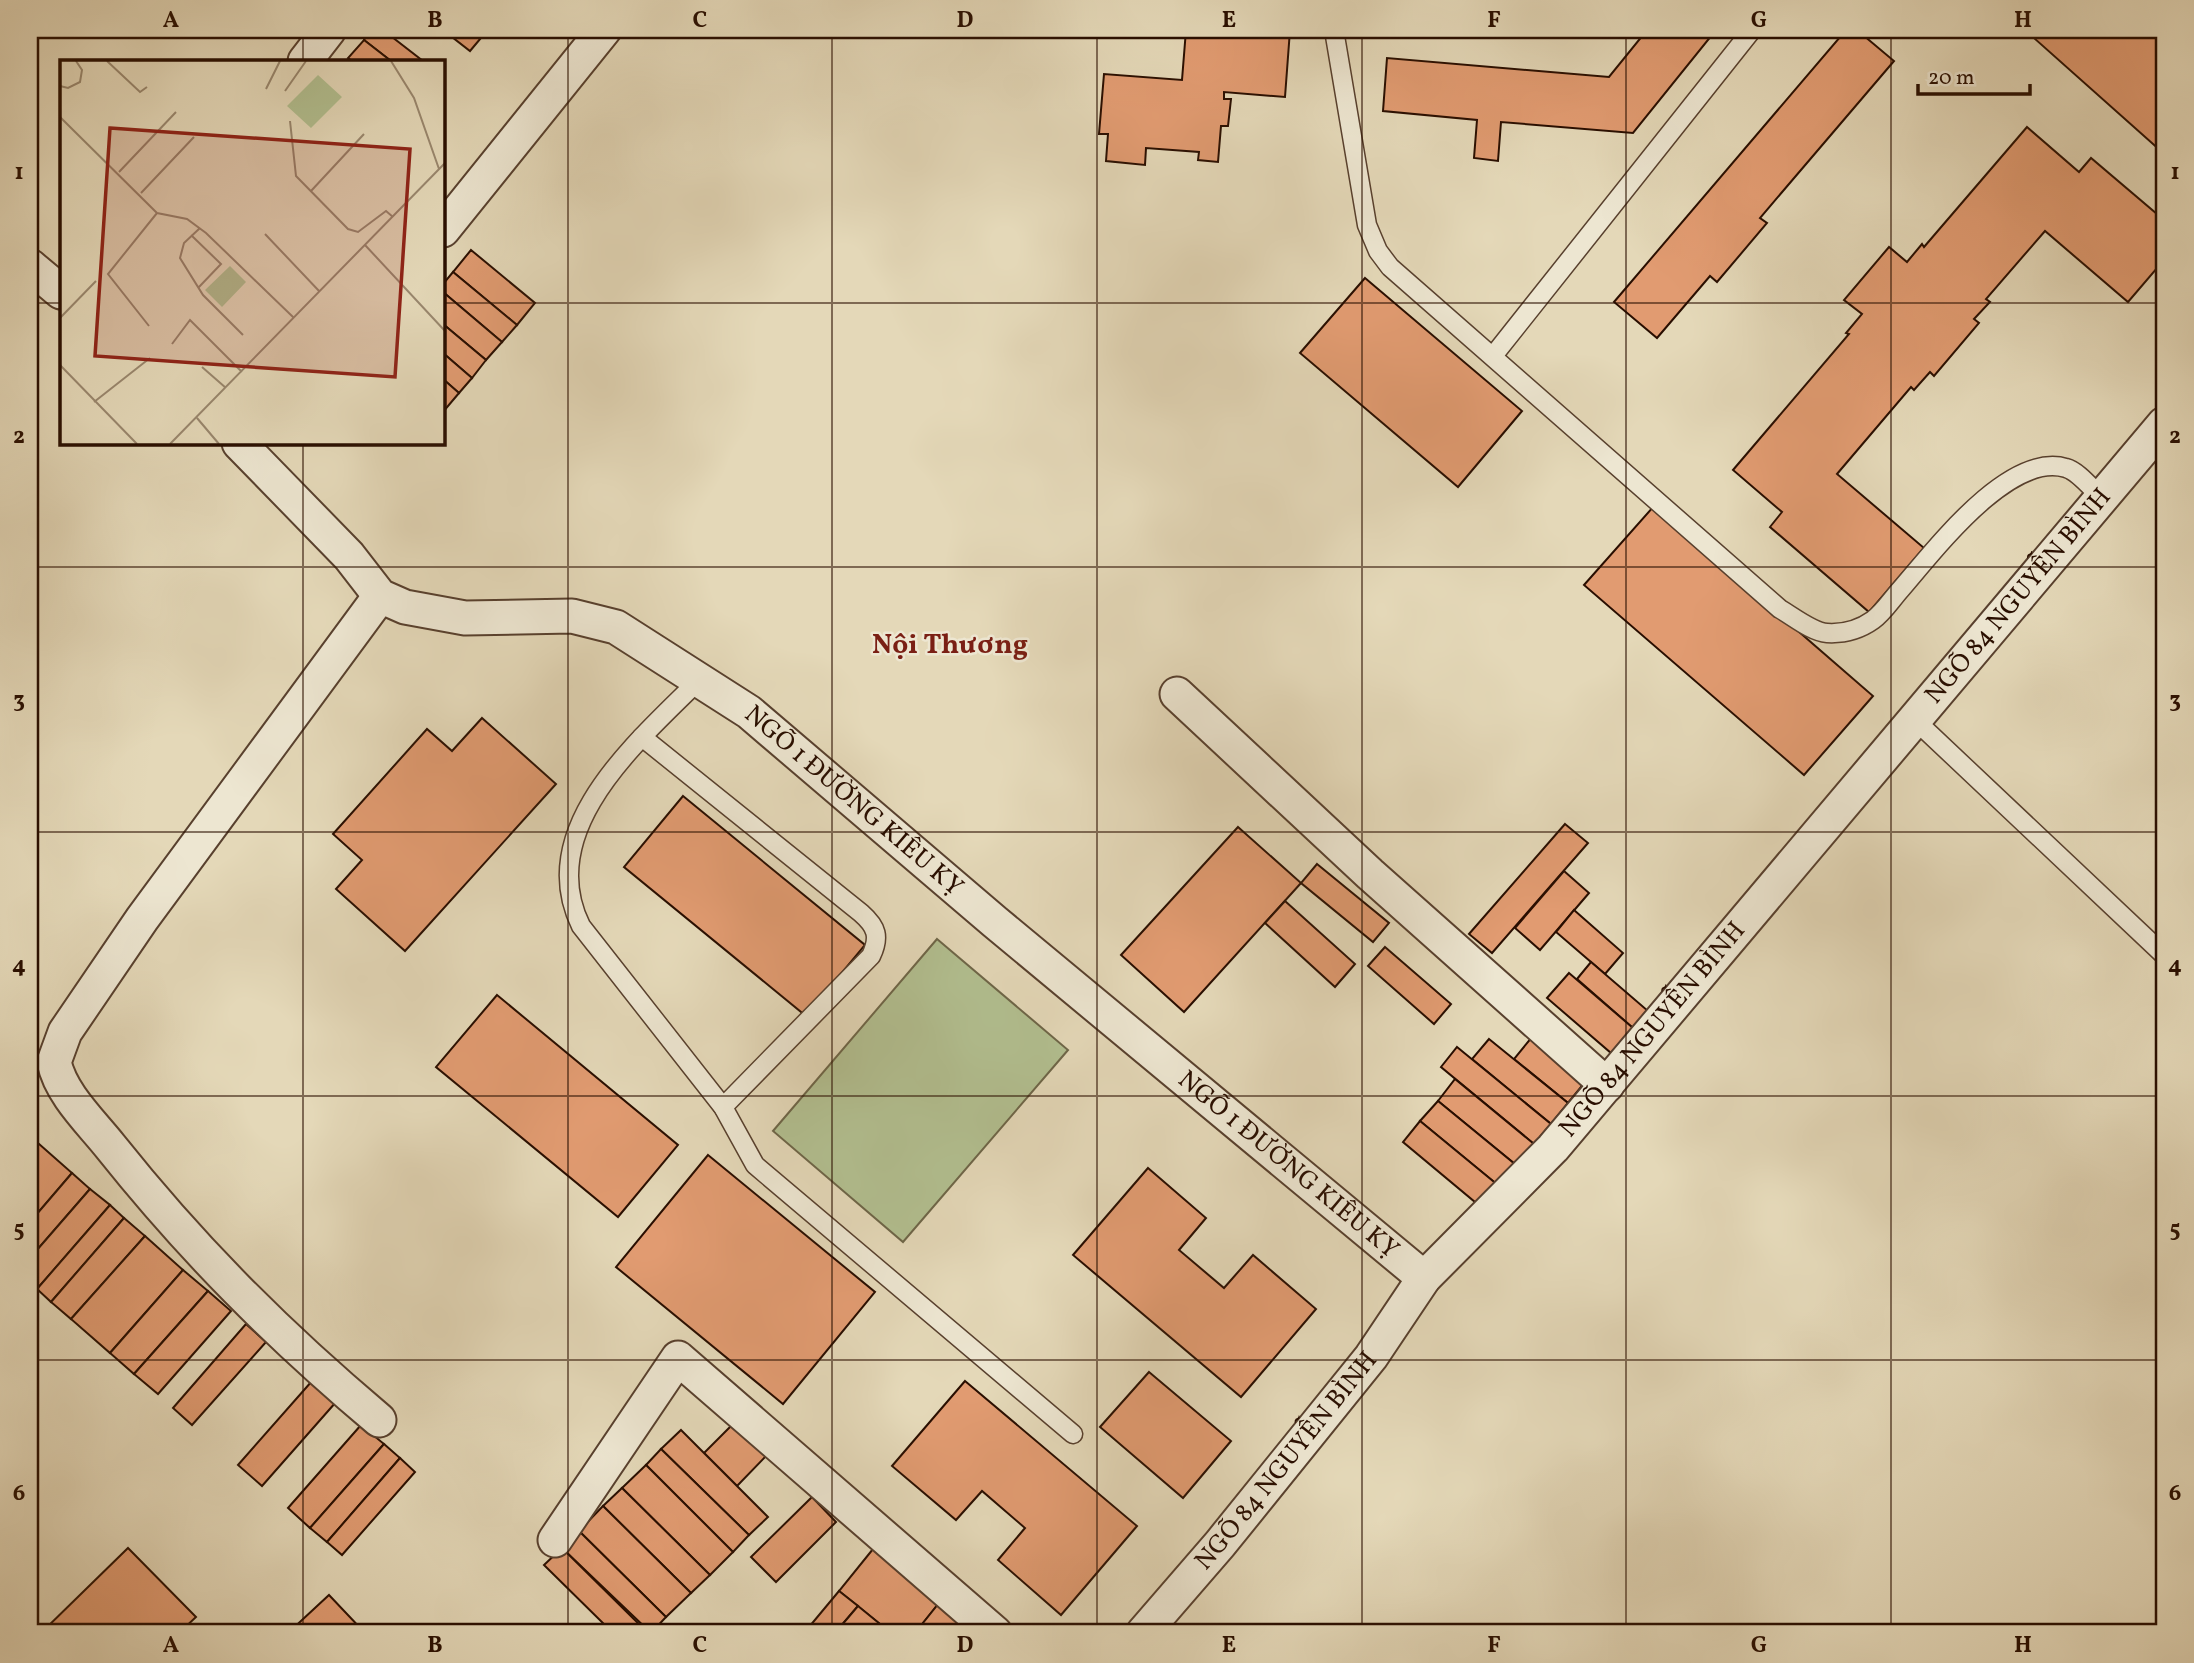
<svg xmlns="http://www.w3.org/2000/svg" width="2194" height="1663" font-family="Vollkorn,serif">
  <rect width="100%" height="100%" fill="#e4d8b8"/>
  <filter id="stains"><feTurbulence type="fractalNoise" baseFrequency=".00286" numOctaves="4"/><feColorMatrix values="0 0 0 0 .2 0 0 0 0 .09 0 0 0 0 .02 0 0 0 .5 -.17"/></filter>
  <radialGradient id="worn" r=".72"><stop offset=".6" stop-color="#630" stop-opacity="0"/><stop offset="1" stop-color="#630" stop-opacity=".3"/></radialGradient>
  <path fill="#b2bf90" stroke="#6e6648" stroke-width="2" d="M937 939 1068 1050 903 1242 773 1131Z"/>
  <g fill="#e19b71" stroke="#290e00" stroke-width="2">
    <path d="M371 30H383L423 61H391L364 40Z"/>
    <path d="M443 30H483L486 32 470 51Z"/>
    <path d="M1186 30H1290L1285 97 1224 92V99H1231L1228 126H1221L1218 162 1198 160 1199 152 1146 148 1145 165 1106 161 1108 134H1099L1104 74 1182 80Z"/>
    <path d="M1647 30H1716L1633 133 1501 122 1498 161 1474 158 1477 120 1383 111 1387 58 1609 77Z"/>
    <path d="M1846 30H1857L1894 61 1760 218 1767 223 1717 282 1710 276 1657 338 1614 302Z"/>
    <path d="M2025 30H2164V149L2162 152Z"/>
    <path d="M364 40 391 61H352L348 58Z"/>
    <path d="M2027 127 2079 172 2091 158 2164 220V260L2128 302 2045 231 1986 299 1990 302 1974 319 1979 323 1934 376 1930 372 1914 390 1911 387 1837 474 1924 548 1869 612 1770 527 1782 512 1733 470 1849 334 1846 333 1862 314 1844 300 1889 247 1907 262 1922 244 1924 247Z"/>
    <path d="M471 250 535 303 517 325 453 272Z"/>
    <path d="M453 272 517 325 502 342 443 292V284Z"/>
    <path d="M1365 278 1522 411 1458 487 1300 353Z"/>
    <path d="M443 292 502 342 486 360 443 324Z"/>
    <path d="M443 324 486 360 472 378 443 353Z"/>
    <path d="M443 353 472 378 459 393 443 379Z"/>
    <path d="M443 379 459 393 443 412Z"/>
    <path d="M1654 506 1873 696 1804 775 1584 585Z"/>
    <path d="M482 718 556 784 405 951 336 889 362 860 333 834 427 729 452 751Z"/>
    <path d="M683 796 865 945 806 1016 624 867Z"/>
    <path d="M1565 824 1588 843 1492 953 1469 934Z"/>
    <path d="M1238 827 1301 883 1184 1012 1121 955Z"/>
    <path d="M1317 864 1389 923 1373 942 1301 883Z"/>
    <path d="M1564 871 1589 893 1540 950 1515 928Z"/>
    <path d="M1285 901 1355 964 1335 987 1265 923Z"/>
    <path d="M1574 910 1623 953 1605 974 1556 932Z"/>
    <path d="M1385 947 1451 1004 1434 1024 1368 966Z"/>
    <path d="M1591 962 1648 1011 1633 1028 1577 979Z"/>
    <path d="M1569 973 1633 1028 1611 1053 1547 998Z"/>
    <path d="M497 995 678 1145 618 1217 436 1067Z"/>
    <path d="M1532 1037 1586 1081 1568 1103 1514 1059Z"/>
    <path d="M1489 1039 1568 1103 1551 1124 1472 1059Z"/>
    <path d="M1457 1047 1551 1124 1534 1144 1441 1067Z"/>
    <path d="M1455 1079 1534 1144 1516 1165 1438 1101Z"/>
    <path d="M1438 1101 1516 1165 1499 1186 1420 1121Z"/>
    <path d="M1420 1121 1499 1186 1481 1207 1403 1142Z"/>
    <path d="M30 1136 72 1173 30 1222Z"/>
    <path d="M708 1155 875 1292 783 1404 616 1267Z"/>
    <path d="M1148 1168 1206 1218 1179 1250 1224 1288 1253 1255 1316 1309 1241 1397 1073 1255Z"/>
    <path d="M72 1173 90 1189 30 1258V1222Z"/>
    <path d="M90 1189 110 1205 37 1289 30 1283V1258Z"/>
    <path d="M110 1205 124 1218 51 1302 37 1289Z"/>
    <path d="M124 1218 145 1236 71 1319 51 1302Z"/>
    <path d="M145 1236 183 1270 110 1353 71 1319Z"/>
    <path d="M183 1270 208 1291 134 1374 110 1353Z"/>
    <path d="M208 1291 231 1311 158 1394 134 1374Z"/>
    <path d="M246 1324 266 1342 192 1425 173 1408Z"/>
    <path d="M1149 1372 1231 1441 1183 1498 1100 1427Z"/>
    <path d="M312 1381 336 1402 262 1486 238 1465Z"/>
    <path d="M965 1381 1137 1526 1061 1615 998 1560 1025 1528 982 1491 956 1520 892 1466Z"/>
    <path d="M735 1422 767 1455 737 1486 704 1453Z"/>
    <path d="M361 1425 384 1444 310 1528 288 1508Z"/>
    <path d="M681 1430 768 1517 749 1535 661 1449Z"/>
    <path d="M384 1444 400 1458 327 1542 310 1528Z"/>
    <path d="M661 1449 749 1535 733 1552 646 1465Z"/>
    <path d="M400 1458 415 1472 342 1555 327 1542Z"/>
    <path d="M646 1465 733 1552 710 1575 622 1488Z"/>
    <path d="M622 1488 710 1575 691 1593 603 1506Z"/>
    <path d="M812 1497 836 1522 776 1582 751 1557Z"/>
    <path d="M603 1506 691 1593 666 1617 579 1531Z"/>
    <path d="M579 1531 666 1617 651 1633 562 1548Z"/>
    <path d="M128 1548 196 1617 179 1633H41Z"/>
    <path d="M562 1548 648 1633H613L544 1565Z"/>
    <path d="M873 1549 939 1603 915 1633H891L839 1591Z"/>
    <path d="M839 1591 858 1606 835 1633H804Z"/>
    <path d="M329 1595 365 1633H288Z"/>
    <path d="M939 1603 977 1633H915Z"/>
    <path d="M858 1606 891 1633H835Z"/>
  </g>
  <g fill="none" stroke-linecap="round" stroke-linejoin="round">
    <defs>
      <g id="service">
        <path d="M1334 30 1367 225 1378 251 1390 267 1780 609C1794 617 1812 632 1827 633 1844 634 1859 630 1873 620 1883 613 1892 599 1901 589 1934 551 2009 451 2066 468 2078 471 2092 489 2102 498"/>
        <path d="M1493 356 1752 30"/>
        <path d="M699 680C638 741 533 829 581 926L723 1107 755 1165 1073 1434"/>
        <path d="M1915 720 2164 955"/>
        <path d="M642 737 861 913C877 927 880 937 871 956L723 1107"/>
      </g>
      <g id="minor">
        <path d="M305 61 329 30"/>
        <path d="M443 230 604 30"/>
        <path d="M30 266 61 292"/>
        <path id="s1" d="M239 443 349 556 380 596 405 607 465 618 572 616 616 627 749 712 995 922 1424 1278"/>
        <path d="M1177 694 1370 874 1607 1085"/>
        <path d="M379 1420C278 1335 192 1249 110 1146 90 1121 61 1094 54 1062L65 1032 142 919 380 596"/>
        <path d="M555 1540 678 1358 995 1633"/>
        <path id="s2" d="M1143 1633 1220 1544 1371 1357 1424 1278 1553 1148 2164 424"/>
      </g>
    </defs>
    <use href="#service" stroke="#58402e" stroke-width="21"/>
    <use href="#minor" stroke="#58402e" stroke-width="37"/>
    <use href="#service" stroke="#ede6d1" stroke-width="18"/>
    <use href="#minor" stroke="#ede6d1" stroke-width="33"/>
  </g>
  <path fill="none" stroke="#290e00" stroke-width="2" stroke-opacity="0.55" d="M303 30V61M568 30V1633M832 30V1633M1097 30V1633M1362 30V1633M1626 30V1633M1891 30V1633M30 303H61M443 303H2164M303 443V1633M30 567H2164M30 832H2164M30 1096H2164M30 1360H2164"/>
  <g text-anchor="middle" dominant-baseline="central" stroke-width="5" stroke-linejoin="round" paint-order="stroke">
    <g font-size="26" fill="#290e00" stroke="#ede6d1">
      <text stroke="none"><textPath href="#s2" startOffset="1358">NGÕ 84 NGUYỄN BÌNH</textPath></text>
      <text stroke="none"><textPath href="#s1" startOffset="744">NGÕ 1 ĐƯỜNG KIÊU KỴ</textPath></text>
      <text stroke="none"><textPath href="#s2" startOffset="791">NGÕ 84 NGUYỄN BÌNH</textPath></text>
      <text stroke="none"><textPath href="#s1" startOffset="1311">NGÕ 1 ĐƯỜNG KIÊU KỴ</textPath></text>
      <text stroke="none"><textPath href="#s2" startOffset="224">NGÕ 84 NGUYỄN BÌNH</textPath></text>
    </g>
    <g font-size="28" font-weight="bold" fill="#7a1f14" stroke="#ede6d1">
      <text x="950" y="645">Nội Thương</text>
    </g>
  </g>
  <g transform="translate(60 60)">
    <rect width="385" height="385" fill="#e4d8b8"/>
    <path d="M258 15 282 37 251 68 227 46ZM170 206 186 222 162 247 145 230Z" fill="#b2bf90"/>
    <path fill="none" stroke="#99876e" stroke-width="2" d="M47 1 80 32 87 27M331 1 354 38 379 109M0 26 8 28 20 22 22 10 16 1M206 29 220 1M225 31 246 1M0 57 97 153 127 159 146 173 233 257M230 61 236 116 288 169 298 172 326 151 333 157M59 112 116 52M251 131 304 74M81 133 134 77M140 168 124 183 120 198 143 235 183 275M205 174 260 232M131 175 161 204 139 227M305 185 385 271M0 258 36 221M89 266 48 214 97 153M112 284 130 260 182 312M0 305 77 384M142 307 166 328M34 342 90 298M137 358 159 384M110 384 385 103"/>
    <path fill="#8f2418" fill-opacity="0.15" stroke="#8f2418" stroke-width="3.5" d="M50 68 350 89 335 317 35 296Z"/>
    <rect width="385" height="385" fill="none" stroke="#290e00" stroke-width="3.5"/>
  </g>
  <rect width="2194" height="1663" fill="none" stroke="#e4d8b8" stroke-width="77"/>
  <path d="M1918 84v10h112v-10" fill="none" stroke="#290e00" stroke-width="3.5"/>
  <text x="1928" y="84" font-size="21" fill="#290e00" stroke="#ede6d1" stroke-width="5" paint-order="stroke">20 m</text>
  <rect x="38" y="38" width="2118" height="1586" fill="none" stroke="#290e00" stroke-width="2.5"/>
  <g font-size="23" text-anchor="middle" font-weight="bold" fill="#290e00">
    <text x="171" y="27">A</text>
    <text x="435" y="27">B</text>
    <text x="700" y="27">C</text>
    <text x="965" y="27">D</text>
    <text x="1229" y="27">E</text>
    <text x="1494" y="27">F</text>
    <text x="1759" y="27">G</text>
    <text x="2023" y="27">H</text>
    <text x="19" y="179">1</text>
    <text x="2175" y="179">1</text>
    <text x="19" y="443">2</text>
    <text x="2175" y="443">2</text>
    <text x="19" y="707">3</text>
    <text x="2175" y="707">3</text>
    <text x="19" y="972">4</text>
    <text x="2175" y="972">4</text>
    <text x="19" y="1236">5</text>
    <text x="2175" y="1236">5</text>
    <text x="19" y="1500">6</text>
    <text x="2175" y="1500">6</text>
    <text x="171" y="1652">A</text>
    <text x="435" y="1652">B</text>
    <text x="700" y="1652">C</text>
    <text x="965" y="1652">D</text>
    <text x="1229" y="1652">E</text>
    <text x="1494" y="1652">F</text>
    <text x="1759" y="1652">G</text>
    <text x="2023" y="1652">H</text>
  </g>
  <rect width="100%" height="100%" filter="url(#stains)"/>
  <rect width="100%" height="100%" fill="url(#worn)"/>
</svg>
